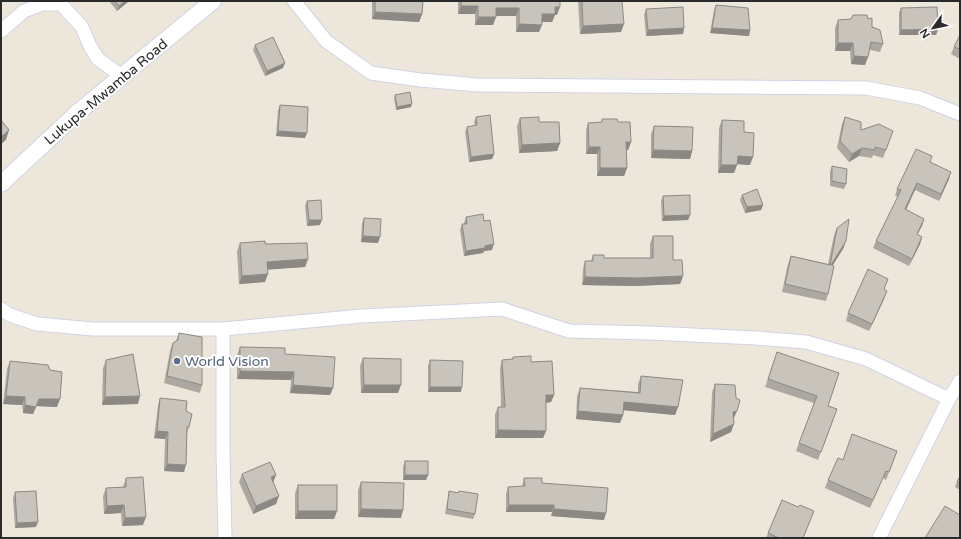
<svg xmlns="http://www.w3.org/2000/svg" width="961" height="539" font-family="'Varela Round',sans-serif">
  <rect width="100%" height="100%" fill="#ede7db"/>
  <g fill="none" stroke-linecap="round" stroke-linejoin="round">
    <defs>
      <g id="minor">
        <path d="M294 1 326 41 371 73 420 80 478 85 866 88 920 98 960 114"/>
        <path d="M1 31 24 11 43 4H61L82 27 90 46 98 59 123 77"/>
        <path d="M1 309 10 315 37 324 93 329H223L362 316 502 309 569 331 651 333 756 338 806 342 866 359 949 399"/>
        <path d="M223 329V451L225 538"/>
        <path d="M879 538 949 399 960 381"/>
      </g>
      <path id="tertiary" d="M1 184 77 113 213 1"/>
    </defs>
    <use href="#minor" stroke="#d0d2e4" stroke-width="15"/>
    <use href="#tertiary" stroke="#d0d2e4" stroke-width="18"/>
    <use href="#minor" stroke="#fff" stroke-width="13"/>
    <use href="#tertiary" stroke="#fff" stroke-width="16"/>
  </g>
  <g fill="#aca8a1">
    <path d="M109 1H129L117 11Z"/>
    <path d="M372 1H423L422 14 419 22 372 19Z"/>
    <path d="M458 1H560L557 15H555L552 22H542L539 32H516V16H496L493 25H475V14H458Z"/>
    <path d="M578 1H622L621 32 580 34Z"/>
    <path d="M716 5 750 30 749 36 710 33 714 10Z"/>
    <path d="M901 8 938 29 936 35H899V13Z"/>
    <path d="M646 9 684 28 683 34 646 36 644 15Z"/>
    <path d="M868 19 883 44 880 52 870 50 865 65 851 64 850 51H835V28L838 20Z"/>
    <path d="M960 35V59L951 54 954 47Z"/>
    <path d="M255 45 283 68 265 76 253 50Z"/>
    <path d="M395 95 411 107 396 110 394 98Z"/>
    <path d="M280 105 305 138 276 136 278 110Z"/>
    <path d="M476 117 494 154 492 159 469 162 465 132 467 127 475 126 474 122Z"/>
    <path d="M845 117 861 130 893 131 883 158 873 155 872 158 859 156 849 162 837 148 842 124Z"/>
    <path d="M520 118 539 122 560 143 557 151 519 153 517 126Z"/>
    <path d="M602 119 618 122 631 142 628 150H626L627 168 624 176H597V154H586V130L588 123 601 122Z"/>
    <path d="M722 120 744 132 750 165 737 164 734 173H718L719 128Z"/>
    <path d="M654 126 692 151 690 159 651 158V134Z"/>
    <path d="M930 162 949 179 939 201 915 190 906 210 924 219 917 235 922 237 920 244 909 266 873 248 876 241 898 197 895 196 897 189Z"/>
    <path d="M832 166 846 184 844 189 830 186V172Z"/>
    <path d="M742 195 763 205 761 210 745 213 740 200Z"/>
    <path d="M663 196 690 215 688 220 662 221 661 201Z"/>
    <path d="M307 201 320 225 307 226 305 206Z"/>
    <path d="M466 217 484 221 492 250 484 251 483 253 464 256 460 230 462 224H464V223Z"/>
    <path d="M364 218 378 243 361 242 362 223Z"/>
    <path d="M837 228 846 241 843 249 833 265 828 294 826 301 782 292 788 264 791 256 828 264 834 235Z"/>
    <path d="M653 236 673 260 683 276 680 284 634 286 582 285 583 269 585 261H591L593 255 604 258H650V244Z"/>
    <path d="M240 243 265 244 308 259 305 267 267 269 265 282 239 284 237 251Z"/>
    <path d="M884 290V299L869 331 846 321 848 313Z"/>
    <path d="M179 333 202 385 200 393 164 383 170 351 173 343 176 341Z"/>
    <path d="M240 347 333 388 330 395 290 393 291 380 237 379V355Z"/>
    <path d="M777 352 828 406 837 409 818 460 796 451 814 403 765 387Z"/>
    <path d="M513 357 531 362 554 395 551 402 546 403V431L543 438H495V414L498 407H501L500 368 502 360 512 359Z"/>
    <path d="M363 358 398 393H361L360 366Z"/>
    <path d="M106 360 138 404 102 405 103 368Z"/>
    <path d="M430 360 461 392H428V366Z"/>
    <path d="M10 361 57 407 36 406 33 414 23 413 22 405 3 404 7 369Z"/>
    <path d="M641 376 678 407 675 415 623 410V415L620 423 576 419 577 396 580 388 638 392V384Z"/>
    <path d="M715 384 734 418V419L731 432 710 442 712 392Z"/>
    <path d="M160 398 186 411 189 427 187 433 184 472 164 471 165 439 154 438 158 405Z"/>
    <path d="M897 451 886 480 883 478 870 508 825 488 828 480 843 460Z"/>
    <path d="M405 461 428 475 426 480H403V467Z"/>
    <path d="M242 474 276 504 253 514 239 482Z"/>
    <path d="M960 476V490L955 487 957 482Z"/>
    <path d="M126 478 143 525 122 526 121 513 104 514 103 496 106 488 123 487Z"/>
    <path d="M524 478 542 483 604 520 551 516 552 512H506V494L508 487H522Z"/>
    <path d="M361 482 401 518 358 517V490Z"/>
    <path d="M298 485 337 511 334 519H295V493Z"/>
    <path d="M449 491 475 514 473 519 445 514 448 497Z"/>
    <path d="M15 492 36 527 15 528 13 498Z"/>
    <path d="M811 519 803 538H766L768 533Z"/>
  </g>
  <g fill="#8c8883">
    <path d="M125 1H129L117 11 119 6Z"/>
    <path d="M461 6H478L475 14H458Z"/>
    <path d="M555 7H560L557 15H555L552 22H539L542 14Z"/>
    <path d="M496 8H519L516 16H493Z"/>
    <path d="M375 12 422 14 419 22 372 19Z"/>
    <path d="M478 17H496L493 25H475Z"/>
    <path d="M519 24 542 25 539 32H516Z"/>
    <path d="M624 24 621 32 580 34 583 26Z"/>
    <path d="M684 28 683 34 646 36 648 30Z"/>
    <path d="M712 28 750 30 749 36 710 33Z"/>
    <path d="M938 29 936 35H899L901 30Z"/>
    <path d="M838 43H853L850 51H835Z"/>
    <path d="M854 56 868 57 865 65 851 64Z"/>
    <path d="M285 63 283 68 265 76 267 71Z"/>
    <path d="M412 104 411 107 396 110 397 107Z"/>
    <path d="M9 130 6 140 1 144V137Z"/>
    <path d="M278 131 307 133 305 138 276 136Z"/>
    <path d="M626 142H631L628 150H623Z"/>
    <path d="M560 143 557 151 519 153 522 145Z"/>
    <path d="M589 147H600L597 154H586Z"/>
    <path d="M862 148 859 156 849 162 852 154Z"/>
    <path d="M653 150 692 151 690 159 651 158Z"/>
    <path d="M494 154 492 159 469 162 471 157Z"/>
    <path d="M738 156 753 157 750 165 735 164Z"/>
    <path d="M721 165H737L734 173H718Z"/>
    <path d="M600 168H627L624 176H597Z"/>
    <path d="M951 172 949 179 939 201 941 194Z"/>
    <path d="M917 183 915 190 903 216 905 209Z"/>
    <path d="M763 205 761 210 745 213 747 207Z"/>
    <path d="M690 215 688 220 662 221 664 216Z"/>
    <path d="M924 219 922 226 914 241 917 234Z"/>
    <path d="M309 220H322L320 225 307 226Z"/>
    <path d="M363 236 380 237 378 243 361 242Z"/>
    <path d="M922 237 920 244 909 266 912 259Z"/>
    <path d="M846 241 843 249 828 272 831 265Z"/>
    <path d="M494 244 492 250 484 251 483 253 464 256 466 251 485 246Z"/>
    <path d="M308 259 305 267 264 270 267 262Z"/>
    <path d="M268 274 265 282 239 284 242 276Z"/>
    <path d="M683 276 680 284 634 286 582 285 585 277Z"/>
    <path d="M887 291 884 299 869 331 872 324Z"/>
    <path d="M240 371 294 372 291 380 237 379Z"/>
    <path d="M293 385 333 388 330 395 290 393Z"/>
    <path d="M364 385H401L398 393H361Z"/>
    <path d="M430 387H462L461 392H428Z"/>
    <path d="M546 395H554L551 402 544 403Z"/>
    <path d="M6 396 25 397 22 405 3 404Z"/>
    <path d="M140 396 138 404 102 405 105 397Z"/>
    <path d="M39 399H60L57 407 36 406Z"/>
    <path d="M624 402 678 407 675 415 621 410Z"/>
    <path d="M25 405 36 407 33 414 23 413Z"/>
    <path d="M578 411 623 415 620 423 576 419Z"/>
    <path d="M737 411 734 418 730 420 733 412Z"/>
    <path d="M734 424 731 432 710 442 713 434Z"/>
    <path d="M498 430 546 431 543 438H495Z"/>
    <path d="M157 431 168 432 165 439 154 438Z"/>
    <path d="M167 464 186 465 184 472 164 471Z"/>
    <path d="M276 475 273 483 271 477Z"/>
    <path d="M405 475H428L426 480H403Z"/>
    <path d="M279 496 276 504 253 514 256 506Z"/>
    <path d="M124 505 121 513 104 514 107 506Z"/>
    <path d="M509 505H554L552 512H506Z"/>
    <path d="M361 509 403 510 401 518 358 517Z"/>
    <path d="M554 509 606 513 604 520 551 516Z"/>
    <path d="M298 511H337L334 519H295Z"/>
    <path d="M146 517 143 525 122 526 125 518Z"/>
    <path d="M38 522 36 527 15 528 17 523Z"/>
  </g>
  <g fill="#c8c3bb" stroke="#8c8883">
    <path d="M115 1H125L119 6Z"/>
    <path d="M375 1H423L422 14 375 12Z"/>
    <path d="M461 1H560V7H555V14H542V25L519 24V8H496V17H478V6H461Z"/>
    <path d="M582 1H622L624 24 583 26Z"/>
    <path d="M716 5 748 8 750 30 712 28Z"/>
    <path d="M683 7 684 28 648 30 646 9Z"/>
    <path d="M937 7 938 29 901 30V8Z"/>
    <path d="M853 15H867L868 19 872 18V27L880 30 883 44 871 42 868 57 854 56 853 43H838V20L851 19Z"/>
    <path d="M960 35V49L954 47Z"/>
    <path d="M273 37 285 63 267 71 255 45Z"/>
    <path d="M410 92 412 104 397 107 395 95Z"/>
    <path d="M280 105 308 107 307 133 278 131Z"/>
    <path d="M490 115 494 154 471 157 467 127 477 125 476 117Z"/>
    <path d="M539 117V122H559L560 143 522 145 520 118Z"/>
    <path d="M845 117 861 122V130L879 124 893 131 886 150 875 147V150L862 148 852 154 840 141Z"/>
    <path d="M602 119H617L618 122H630L631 142H626L627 168H600V147H589L588 123 602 122Z"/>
    <path d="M1 120 9 130 1 137Z"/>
    <path d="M722 120 744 121V132L754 133 753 157 738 156 737 165H721Z"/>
    <path d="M654 126 693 127 692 151 653 150Z"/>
    <path d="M916 149 932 156 930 162 951 172 941 194 917 183 905 209 924 219 917 234 922 237 912 259 876 241 901 190 897 189Z"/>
    <path d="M832 166 847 169 846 184 832 181Z"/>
    <path d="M757 189 763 205 747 207 742 195Z"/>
    <path d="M690 195V215L664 216 663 196Z"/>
    <path d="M321 200 322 220H309L307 201Z"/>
    <path d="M483 214 484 221 490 220 494 244 485 246V248L466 251 462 224H467L466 217Z"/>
    <path d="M364 218 381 219 380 237 363 236Z"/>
    <path d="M849 219 846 241 831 265 834 266 828 294 785 284 791 256 830 265 837 228Z"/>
    <path d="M653 236H673V260H682L683 276 637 278 585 277V261H593V255H604V258H653Z"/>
    <path d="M265 241V244L307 243 308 259 267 262 268 274 242 276 240 243Z"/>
    <path d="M868 269 888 279 884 289 887 291 872 324 848 313Z"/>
    <path d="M179 333 202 337V385L167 376 173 343 178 340Z"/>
    <path d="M240 347 285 348V354L335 357 333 388 293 385 294 372 240 371Z"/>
    <path d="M777 352 839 373 828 406 837 409 821 452 799 443 817 396 768 379Z"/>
    <path d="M133 354 140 396 105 397 106 360Z"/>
    <path d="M531 356V362L552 361 554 395H546V431L498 430V407H505L502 360 513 359V357Z"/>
    <path d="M363 358 401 359V385H364Z"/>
    <path d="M430 360 463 361 462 387H430Z"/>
    <path d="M10 361 48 365 50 370 62 372 60 399H39L36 407 25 405V397L6 396Z"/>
    <path d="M641 376 683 380 678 407 624 402 623 415 578 411 580 388 640 393Z"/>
    <path d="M715 384 735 385 736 398 740 400 737 411 733 412 734 424 713 434Z"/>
    <path d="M160 398 187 401 186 411 192 414 189 427H187L186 465 167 464 168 432 157 431Z"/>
    <path d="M852 434 897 451 889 472 886 471 873 500 828 480 838 458 843 460Z"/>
    <rect x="405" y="461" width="23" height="14"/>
    <path d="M270 462 276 475 271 477 279 496 256 506 242 474Z"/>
    <path d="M960 476V484L957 482Z"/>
    <path d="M143 477 146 517 125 518 124 505 107 506 106 488 126 487V478Z"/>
    <path d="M524 478H542V483L608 488 606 513 554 509V505H509L508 487 525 486Z"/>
    <path d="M361 482 404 483 403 510 361 509Z"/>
    <rect x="298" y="485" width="39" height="26"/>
    <path d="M36 491 38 522 17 523 15 492Z"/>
    <path d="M449 491 458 493 459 491 478 494 475 514 447 509Z"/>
    <path d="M782 500 798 507 800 505 814 511 803 538H779L768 533Z"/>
    <path d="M945 506 960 515V537L959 538H925Z"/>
  </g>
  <circle fill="#5c6f8a" stroke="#fff" stroke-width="1.5" cx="177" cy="361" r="4"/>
  <g text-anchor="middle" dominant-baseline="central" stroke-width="4" stroke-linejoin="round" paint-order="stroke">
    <g font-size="14" fill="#2a2a2a" stroke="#fff">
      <text transform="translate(106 92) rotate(-40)">Lukupa-Mwamba Road</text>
    </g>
    <g font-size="14" fill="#4e5e75" stroke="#fff" text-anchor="start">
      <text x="185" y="361">World Vision</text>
    </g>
  </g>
  <rect width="961" height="539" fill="none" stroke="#2a2a2a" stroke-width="4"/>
  <g transform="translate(933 28) rotate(237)" stroke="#ffffff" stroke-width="3" paint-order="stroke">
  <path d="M0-3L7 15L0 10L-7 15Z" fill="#2a2a2a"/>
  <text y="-6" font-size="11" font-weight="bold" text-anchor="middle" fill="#2a2a2a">N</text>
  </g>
</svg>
